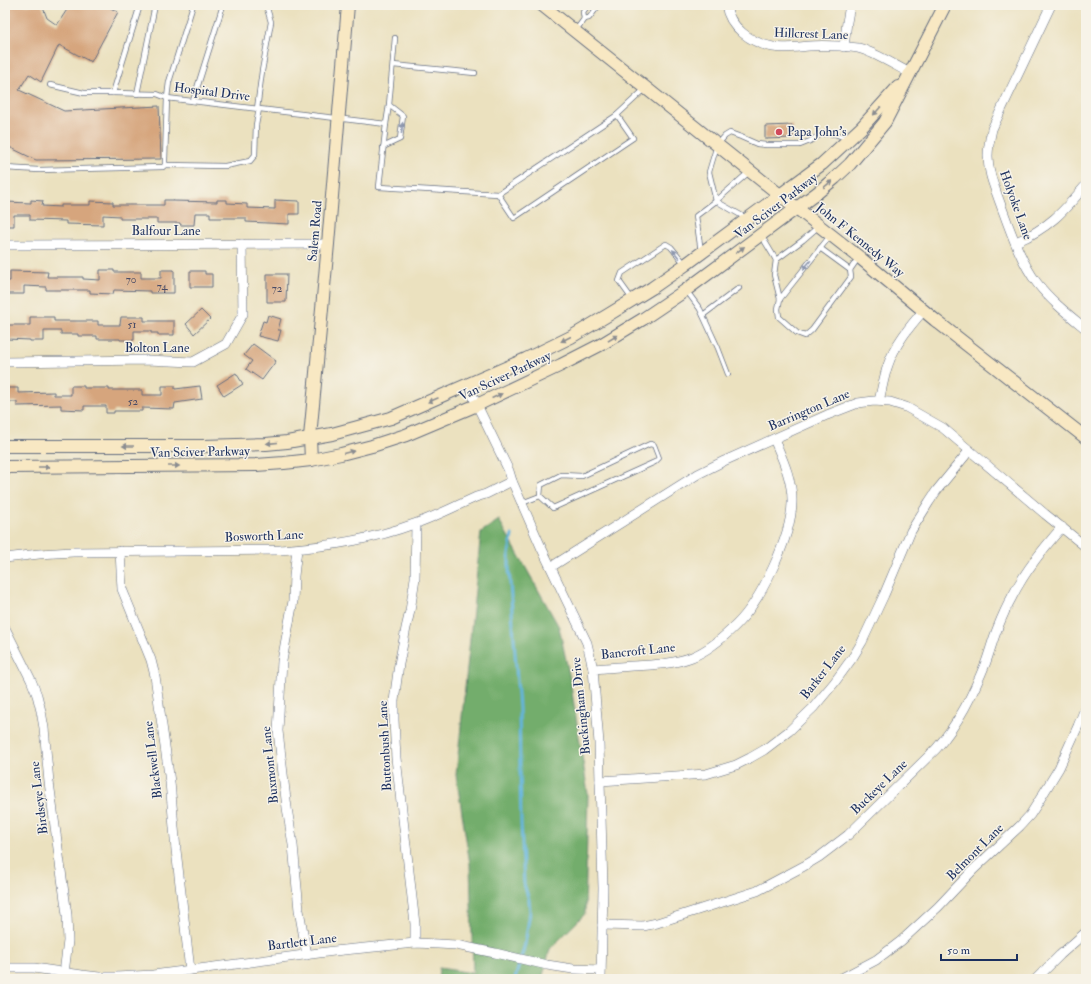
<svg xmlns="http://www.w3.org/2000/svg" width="1091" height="984" font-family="'IM FELL Double Pica',serif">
  <rect width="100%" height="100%" fill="#f7f3e8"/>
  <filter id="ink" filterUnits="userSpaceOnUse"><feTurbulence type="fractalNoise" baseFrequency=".025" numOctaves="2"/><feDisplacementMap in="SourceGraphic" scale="8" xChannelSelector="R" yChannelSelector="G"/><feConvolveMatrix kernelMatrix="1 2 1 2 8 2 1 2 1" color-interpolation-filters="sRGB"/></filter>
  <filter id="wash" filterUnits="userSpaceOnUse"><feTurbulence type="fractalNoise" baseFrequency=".012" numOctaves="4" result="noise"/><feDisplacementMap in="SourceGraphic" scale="16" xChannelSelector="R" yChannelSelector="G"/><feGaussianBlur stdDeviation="0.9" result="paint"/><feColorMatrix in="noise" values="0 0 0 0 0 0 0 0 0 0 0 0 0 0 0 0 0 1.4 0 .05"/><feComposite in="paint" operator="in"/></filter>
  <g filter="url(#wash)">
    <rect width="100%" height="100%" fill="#ebe1bf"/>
    <path fill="#73ad6c" stroke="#476e65" d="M499 520 559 627 570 679 588 794 585 914 550 949 542 979H438L439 968 473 973 470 864 456 775 481 532Z"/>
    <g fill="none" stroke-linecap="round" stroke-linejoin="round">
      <path stroke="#63b5de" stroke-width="3" d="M512 535 509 554V569L519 708 521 823 524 884 529 900 530 912 525 944 515 979"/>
    </g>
    <g id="blocks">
      <g fill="#d6a57d">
        <path d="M5 5H42L47 18 57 25 70 5H105L118 12 91 62 59 45 41 82 29 74 19 90 64 111 159 106 161 159 36 160 5 145Z"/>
        <path d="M792 125 793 138 765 139V126Z"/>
        <path d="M31 200 43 201 42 206 61 207V205H90V201L113 202V205H164V200H173V201L217 202V200H227V203L247 204V208L275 209V200L299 201V214H289V224L246 222V218H210V213H195L194 225H180V223H157V219H120V216L103 215V225L66 224V221L30 220V215H14V226H5V202L31 203Z"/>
        <path d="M100 270H114V272H141V278H161V270H174V293H150V291L114 290 113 294 90 293V290H46V287L24 286V294H5V281H10V271L48 272 47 277H83V279L100 280Z"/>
        <path d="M190 271H205V274H212V287H190Z"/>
        <path d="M267 274H287L286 302H267Z"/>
        <path d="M201 310 210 319 194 334 186 324Z"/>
        <path d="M268 315 281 319 278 330H281L278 341 258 336 263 321 266 322Z"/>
        <path d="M30 317H54V321H98V325H120L121 317H144V321H174V335H158V333H151V331H134V340H120V339H97V336H78V334H61V331H44V341H30V340L7 339V335H5V325H30Z"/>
        <path d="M253 344 276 361 262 380 246 369 252 361 244 355Z"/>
        <path d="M236 373 243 384 224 396 217 385Z"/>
        <path d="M71 386H84V388H109V390H142V395H162V386H175V389L200 386 202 399 175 403 174 409 142 408V411H114V413H106V406H84V410L61 409V405L17 406V402H5V388H18V393L54 392V395H71Z"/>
      </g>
    </g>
  </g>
  <g filter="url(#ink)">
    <use href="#blocks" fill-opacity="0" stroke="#646d80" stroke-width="1"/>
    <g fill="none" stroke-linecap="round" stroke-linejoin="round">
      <defs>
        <g id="lane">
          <path d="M140 5 113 93 157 94 167 98 169 82 193 5"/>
          <path d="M584 19 583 12 588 5"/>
          <path d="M576 30 584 19 589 18 599 5"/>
          <path d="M393 65 475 73"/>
          <path d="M50 85 84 93H113"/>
          <path d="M137 94 155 5"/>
          <path d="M193 101 223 5"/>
          <path d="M257 109 262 71 271 22 266 5"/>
          <path d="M386 124 389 105 395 38"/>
          <path d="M383 147 400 139 403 116 389 105"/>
          <path d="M165 165 225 166 250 161 255 155 256 125 259 109"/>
          <path d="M5 168 39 170 163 167 165 165V160L167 98 386 124 379 187 498 194 514 218 633 138 617 115 646 88"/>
          <path d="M498 194 617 115"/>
          <path d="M746 218 716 201 709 172 717 145 725 136 730 133 741 137 757 144 766 145H800L810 141 822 134H835L848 139"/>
          <path d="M761 235 776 260 774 275 780 299 830 236"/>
          <path d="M820 248 850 270 859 257"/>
          <path d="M701 252 696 216 716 201 749 172"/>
          <path d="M776 260 803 240 819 226"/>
          <path d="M686 290 700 309 718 348 728 374"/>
          <path d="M632 299 619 281 622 273 666 244 671 247 685 264"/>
          <path d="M780 299 778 309 779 317 797 333 805 336 812 330 851 277 850 270"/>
          <path d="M703 315 739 288"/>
          <path d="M522 503 540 496 553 508 655 462 659 458 654 445 650 444 582 476 561 475 541 485 540 496"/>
        </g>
        <g id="street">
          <path d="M726 5C729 27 751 43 773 47 784 49 797 47 809 46 825 45 842 46 858 48 872 51 896 66 910 73"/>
          <path d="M1051 5 992 129C990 138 988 147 988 156 988 172 994 186 999 200 1009 227 1020 261 1037 283 1051 301 1069 315 1086 329"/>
          <path d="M844 47 847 22 850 5"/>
          <path d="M1016 242C1049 228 1063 212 1086 185"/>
          <path d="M5 245 328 244"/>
          <path d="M5 362 147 360 193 362 226 344 243 314 242 244"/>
          <path d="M468 385 477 405 509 471 512 481 541 547 587 643 593 669 599 743 600 781 603 888 601 979"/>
          <path d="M879 401C882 389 884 376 888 365 895 344 910 326 924 310"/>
          <path d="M297 549 294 576 293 601 282 661 278 731 287 808 293 845 299 910 307 955"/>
          <path d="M120 551 122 589 151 660 155 676 170 782 176 850 190 970"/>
          <path d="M5 558 39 554 73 552 280 550C325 547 371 540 414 524 435 517 456 506 476 497L486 494 512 481"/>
          <path d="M551 567 698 474 724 461 827 415 858 403 874 401 890 402 906 407 943 428 1045 514 1086 547"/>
          <path d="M5 628 31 680 37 695 41 711 44 728 49 782 67 915 68 941 64 973"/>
          <path d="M593 669C606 668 619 667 632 666 652 665 674 664 692 657 709 650 723 638 736 625 761 601 791 537 792 503 793 481 782 458 774 439"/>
          <path d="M600 781 706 774 736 765 750 758 764 750 789 731 813 708 834 683 853 657 862 642 884 595 911 531 929 502 937 490 969 451"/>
          <path d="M602 925 643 926 657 923 757 891 804 866 819 857 848 835 936 749C959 723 973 694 986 662 990 651 993 639 998 627 1002 617 1007 606 1012 597 1025 571 1043 549 1062 527"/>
          <path d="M415 943V924L396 758 394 720V701L399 664 406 628 410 611 415 578 416 524"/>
          <path d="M5 968H34L82 975 99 977H116L153 975 334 951 415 943 438 944 456 945 495 953 547 965 573 969 601 970"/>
          <path d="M840 979 876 960 901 941 938 907 973 870 1020 826 1030 815 1037 804 1059 768 1078 726 1086 706"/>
          <path d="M1036 979 1060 955 1086 932"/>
        </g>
        <g id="secondary">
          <path d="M542 5 780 195 859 257 935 320 1086 438"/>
          <path d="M5 446H203L266 444 287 442 332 434 391 418 526 359 571 337 608 315 652 288 685 265 822 164 861 128 898 87"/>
          <path d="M311 460 310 437 328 244 348 5"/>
          <path d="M5 467 256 465 284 463 311 460 341 454 372 446 406 435 477 405 561 365 602 344 643 319 686 290 817 193 835 178 850 164 885 122 945 5"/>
        </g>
      </defs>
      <use href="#lane" stroke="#646d80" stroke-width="6"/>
      <use href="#street" stroke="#646d80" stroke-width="10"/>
      <use href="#secondary" stroke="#646d80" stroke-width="14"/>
      <use href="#lane" stroke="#fff" stroke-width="4.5"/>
      <use href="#street" stroke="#fff" stroke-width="9"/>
      <use href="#secondary" stroke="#f8e8c3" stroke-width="12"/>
    </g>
    <defs><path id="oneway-solid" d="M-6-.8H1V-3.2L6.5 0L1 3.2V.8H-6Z"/></defs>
    <g fill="#8a8c90">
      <use href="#oneway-solid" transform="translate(877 111) rotate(132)"/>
      <use href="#oneway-solid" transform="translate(828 184) rotate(-39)"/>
      <use href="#oneway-solid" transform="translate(740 250) rotate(-37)"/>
      <use href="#oneway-solid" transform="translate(613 338) rotate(-31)"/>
      <use href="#oneway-solid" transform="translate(566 339) rotate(153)"/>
      <use href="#oneway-solid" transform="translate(497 396) rotate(-25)"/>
      <use href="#oneway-solid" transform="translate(433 400) rotate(157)"/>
      <use href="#oneway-solid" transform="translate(272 443) rotate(175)"/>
      <use href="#oneway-solid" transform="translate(128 446) rotate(180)"/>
      <use href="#oneway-solid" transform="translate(349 452) rotate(-14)"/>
      <use href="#oneway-solid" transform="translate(174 466)"/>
      <use href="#oneway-solid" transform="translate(44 467)"/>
    </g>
    <g fill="#8d97ae">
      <use href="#oneway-solid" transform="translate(402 128) rotate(-84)"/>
      <use href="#oneway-solid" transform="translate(676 254) rotate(-129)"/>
      <use href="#oneway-solid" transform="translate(807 265) rotate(129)"/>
    </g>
  </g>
  <circle fill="#d1495b" stroke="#f7f3e8" stroke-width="1.5" cx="779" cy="132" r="4"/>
  <g text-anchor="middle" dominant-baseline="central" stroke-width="3" stroke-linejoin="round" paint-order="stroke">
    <g font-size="11" fill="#4a4c66">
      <text x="131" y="279">70</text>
      <text x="162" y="286">74</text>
      <text x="277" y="288">72</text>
      <text x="132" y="324">51</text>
      <text x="133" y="401">52</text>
    </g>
    <g font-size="13" fill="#1b2f5e" stroke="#f7f3e8">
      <text transform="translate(811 34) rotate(2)">Hillcrest Lane</text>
      <text transform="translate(212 92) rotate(7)">Hospital Drive</text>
      <text transform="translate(1016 205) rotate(70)">Holyoke Lane</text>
      <text transform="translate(776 206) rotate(-37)">Van Sciver Parkway</text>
      <text x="166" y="231">Balfour Lane</text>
      <text transform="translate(315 231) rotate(-85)">Salem Road</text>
      <text transform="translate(860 240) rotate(39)">John F Kennedy Way</text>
      <text x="157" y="348">Bolton Lane</text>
      <text transform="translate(505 376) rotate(-25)">Van Sciver Parkway</text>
      <text transform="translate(809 410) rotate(-23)">Barrington Lane</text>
      <text transform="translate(200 452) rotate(-1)">Van Sciver Parkway</text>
      <text transform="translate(264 536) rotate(-2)">Bosworth Lane</text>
      <text transform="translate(638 651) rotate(-6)">Bancroft Lane</text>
      <text transform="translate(823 672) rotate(-52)">Barker Lane</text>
      <text transform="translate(581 706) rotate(-96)">Buckingham Drive</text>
      <text transform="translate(385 746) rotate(-93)">Buttonbush Lane</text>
      <text transform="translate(153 760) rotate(-97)">Blackwell Lane</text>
      <text transform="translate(270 765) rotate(-96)">Buxmont Lane</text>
      <text transform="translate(879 787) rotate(-44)">Buckeye Lane</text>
      <text transform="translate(39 798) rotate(-97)">Birdseye Lane</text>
      <text transform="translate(975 852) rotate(-45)">Belmont Lane</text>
      <text transform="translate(302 942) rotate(-7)">Bartlett Lane</text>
    </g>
    <g font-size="13" fill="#1b2f5e" stroke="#f7f3e8" text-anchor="start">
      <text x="787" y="132">Papa John's</text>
    </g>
  </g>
  <rect width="1091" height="984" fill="none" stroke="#f7f3e8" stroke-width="20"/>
  <path d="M941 954v6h76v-6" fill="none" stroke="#1b2f5e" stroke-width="2"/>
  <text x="947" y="954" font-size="12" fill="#1b2f5e" stroke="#f7f3e8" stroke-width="3" paint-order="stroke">50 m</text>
</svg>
